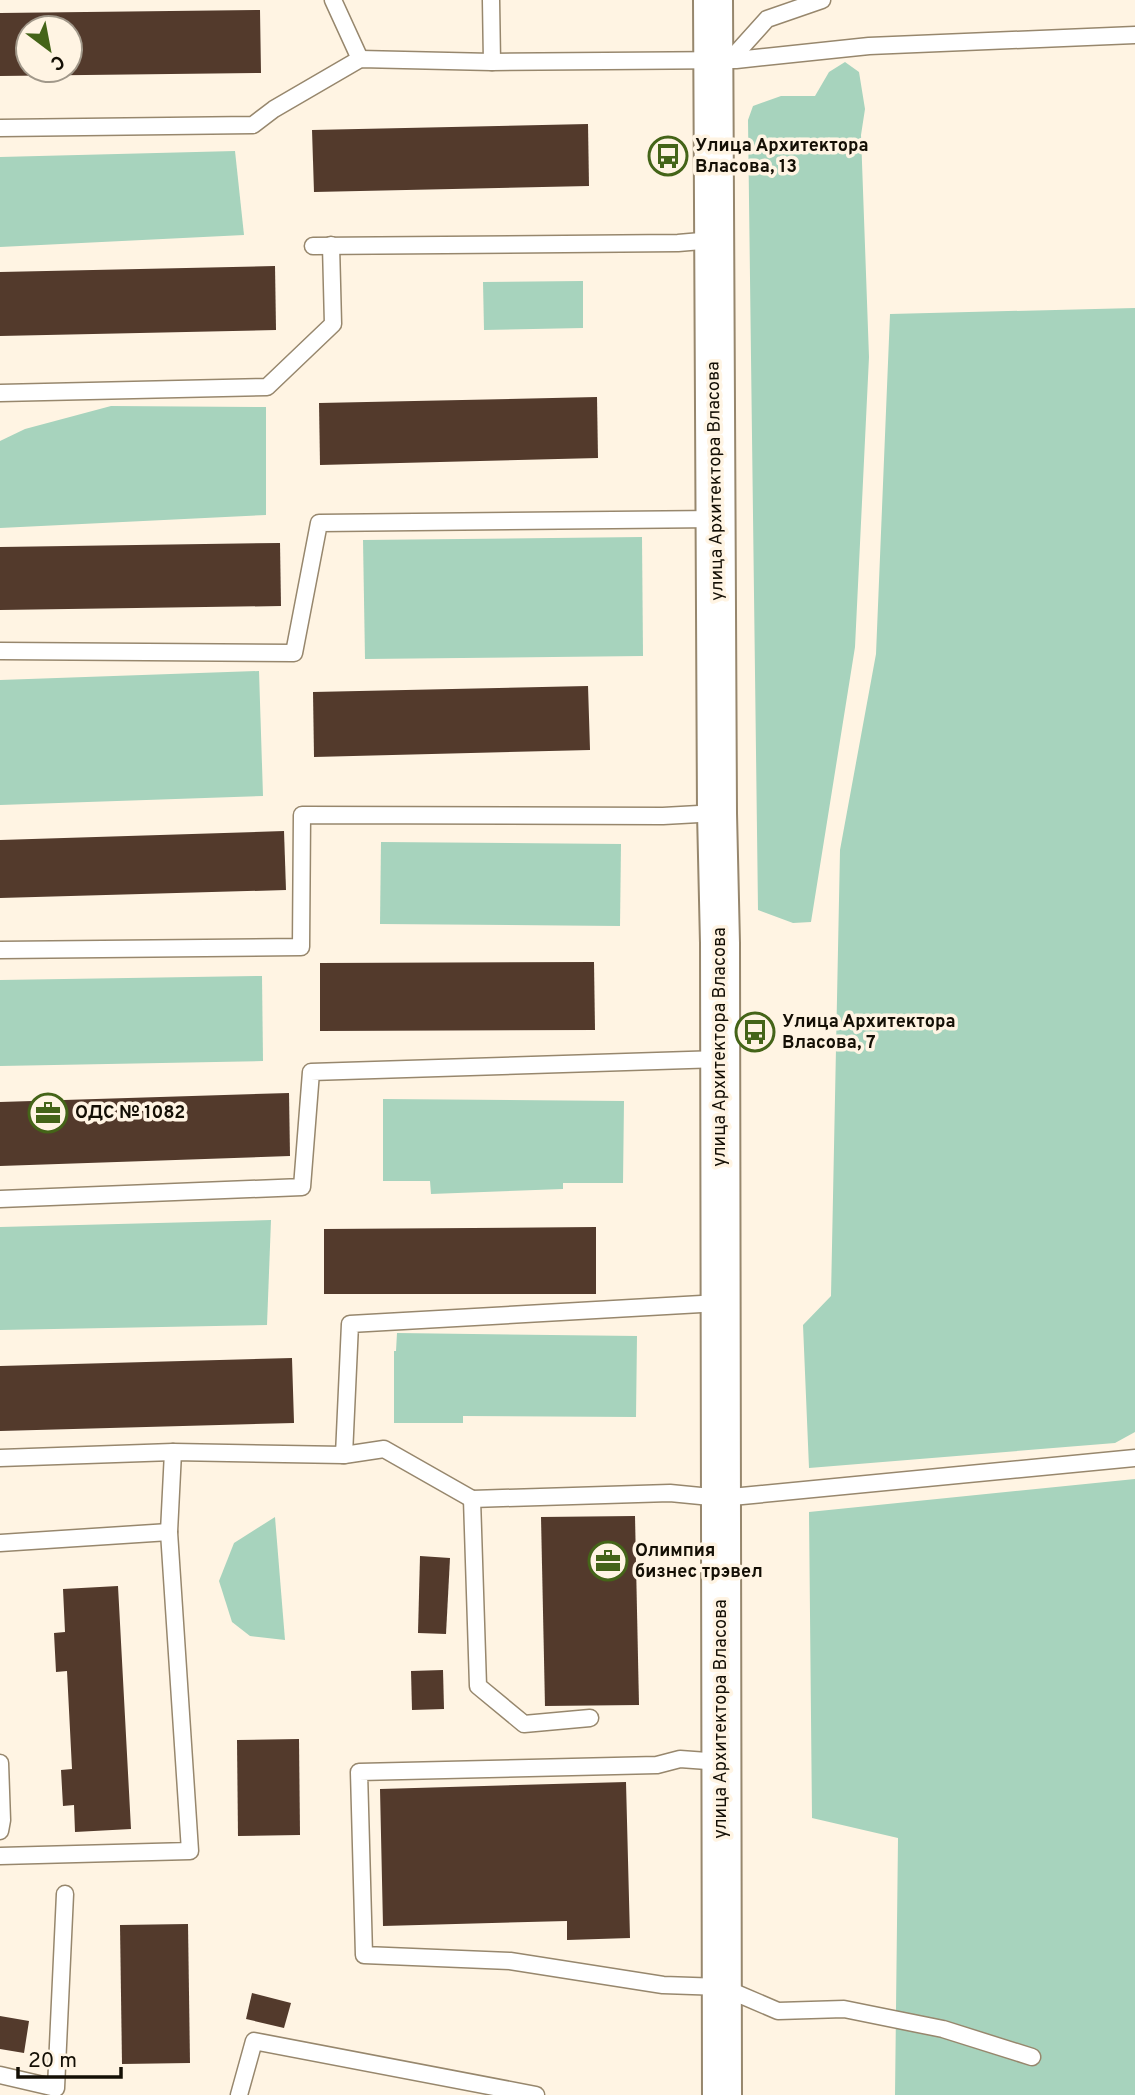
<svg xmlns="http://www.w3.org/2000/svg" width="1135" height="2095" font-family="Overpass,sans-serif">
  <rect width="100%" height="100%" fill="#fff4e3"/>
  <g fill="#a7d3bd">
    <path d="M845 62 859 72 865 109 861 135 869 357 855 647 811 922 793 923 758 910 748 120 753 106 781 96H815L829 72Z"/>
    <path d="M235 151 244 235 0 247V157Z"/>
    <path d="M583 281V328L484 330 483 282Z"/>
    <path d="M1135 308V1432L1115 1443 809 1468 803 1325 831 1296 840 850 876 654 890 314Z"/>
    <path d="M111 406 266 407V515L0 528V441L25 429Z"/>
    <path d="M642 537 643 656 365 659 363 540Z"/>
    <path d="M259 671 263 796 0 805V680Z"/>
    <path d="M381 842 621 844 620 926 380 924Z"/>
    <path d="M262 976 263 1061 0 1066V980Z"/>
    <path d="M383 1099 624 1101 623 1183H563V1189L431 1194 430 1181H383Z"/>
    <path d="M271 1220 267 1325 0 1330V1227Z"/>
    <path d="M397 1333 637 1336 636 1417 463 1416V1423H394V1351H396Z"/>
    <path d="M1135 1479V2095H895L898 1838 812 1818 809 1512Z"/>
    <path d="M275 1517 285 1640 250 1636 232 1622 219 1581 234 1543Z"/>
  </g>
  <g fill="#533a2c" fill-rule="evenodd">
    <path d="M260 10 261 73 0 76V13ZM28 28H70V70H28Z"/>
    <path d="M588 124 589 186 314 192 312 130Z"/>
    <path d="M275 266 276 330 0 336V272Z"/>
    <path d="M597 397 598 458 320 465 319 403Z"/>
    <path d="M280 543 281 606 0 610V547Z"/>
    <path d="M588 686 590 750 314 757 313 692Z"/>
    <path d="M284 831 286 890 0 898V840Z"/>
    <path d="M594 962 595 1030 320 1031V963Z"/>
    <path d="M289 1093 290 1156 0 1166V1102Z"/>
    <path d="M596 1227V1294H324V1229Z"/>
    <path d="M292 1358 294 1423 0 1431V1366Z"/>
    <path d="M635 1516 639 1705 545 1706 541 1517Z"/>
    <path d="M420 1556 450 1558 446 1634 418 1633Z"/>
    <path d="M118 1586 131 1829 75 1832 74 1805 63 1806 61 1770 72 1769 67 1671 56 1672 54 1633 65 1632 63 1589Z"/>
    <path d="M443 1670 444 1709 412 1710 411 1671Z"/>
    <path d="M299 1739 300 1835 238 1836 237 1740Z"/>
    <path d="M626 1782 630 1938 567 1940V1921L383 1926 380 1789Z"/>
    <path d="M188 1924 190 2063 122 2064 120 1925Z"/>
    <path d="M252 1993 291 2003 284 2028 246 2019Z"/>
    <path d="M0 2016 29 2021 24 2053 0 2049Z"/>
  </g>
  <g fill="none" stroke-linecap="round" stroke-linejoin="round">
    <defs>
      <g id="service">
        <path d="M333 0 360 59"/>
        <path d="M491 0 492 62"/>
        <path d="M731 59 767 19 822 0"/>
        <path d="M0 128 253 125 274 109 360 59 492 62 736 60 869 46 1135 35"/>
        <path d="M313 246 678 243 713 240"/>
        <path d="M0 393 267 387 333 324 331 245"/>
        <path d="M0 651 294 653 319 523 717 519"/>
        <path d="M0 950 301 947 302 815 663 816 717 813"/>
        <path d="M0 1199 302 1187 311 1072 720 1059"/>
        <path d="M344 1455 384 1449 472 1499"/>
        <path d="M0 1458 173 1452"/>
        <path d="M0 1543 169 1532"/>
        <path d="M590 1718 524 1724 478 1686 472 1499 670 1493 721 1498 1135 1458"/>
        <path d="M721 1762 680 1759 657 1765 359 1772 364 1955 510 1961 663 1985 722 1987 778 2011 844 2009 943 2029 1032 2057"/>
        <path d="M0 1763 2 1820 0 1831"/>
        <path d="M0 1856 190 1851 169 1532 173 1452 344 1455 350 1324 719 1303"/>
        <path d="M0 2075 56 2088 65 1894"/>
        <path d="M239 2095 254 2041 536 2095"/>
      </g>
      <path id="tertiary" d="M713 0 717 813 720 943 722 2095"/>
    </defs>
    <use href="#service" stroke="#97876d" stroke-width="19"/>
    <use href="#tertiary" stroke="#97876d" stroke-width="42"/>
    <use href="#service" stroke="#fff" stroke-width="16"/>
    <use href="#tertiary" stroke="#fff" stroke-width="38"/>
  </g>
  <defs>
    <symbol id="bus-ring" viewBox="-11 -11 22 22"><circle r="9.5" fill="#fff4e3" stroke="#446418" stroke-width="1.5"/><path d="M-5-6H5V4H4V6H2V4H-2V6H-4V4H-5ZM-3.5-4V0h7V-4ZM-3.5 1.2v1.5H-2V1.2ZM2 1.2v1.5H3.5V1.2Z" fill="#446418"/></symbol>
    <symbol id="office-ring" viewBox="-11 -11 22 22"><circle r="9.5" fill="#fff4e3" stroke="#446418" stroke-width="1.5"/><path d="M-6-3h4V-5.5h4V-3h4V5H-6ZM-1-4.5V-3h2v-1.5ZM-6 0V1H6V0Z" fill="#446418"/></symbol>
  </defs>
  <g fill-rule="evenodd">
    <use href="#bus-ring" x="646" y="134" width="44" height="44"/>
    <use href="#bus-ring" x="733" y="1010" width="44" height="44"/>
    <use href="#office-ring" x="26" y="1091" width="44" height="44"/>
    <use href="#office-ring" x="586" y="1539" width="44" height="44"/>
  </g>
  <g text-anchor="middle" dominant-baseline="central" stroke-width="7" stroke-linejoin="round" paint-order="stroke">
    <g font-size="18" font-weight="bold" fill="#140f05" stroke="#fff4e3" text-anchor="start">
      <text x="695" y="146">Улица Архитектора<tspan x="695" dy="21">Власова, 13</tspan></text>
      <text x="782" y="1022">Улица Архитектора<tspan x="782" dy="21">Власова, 7</tspan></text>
      <text x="75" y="1113">ОДС № 1082</text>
      <text x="635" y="1551">Олимпия<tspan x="635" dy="21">бизнес трэвел</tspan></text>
    </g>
    <g font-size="18" fill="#140f05" stroke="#fff4e3">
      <text transform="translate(716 481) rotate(-91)">улица Архитектора Власова</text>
      <text transform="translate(720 1047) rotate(-90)">улица Архитектора Власова</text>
      <text transform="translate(721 1719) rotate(-90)">улица Архитектора Власова</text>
    </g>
  </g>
  <g transform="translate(49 49) rotate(148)"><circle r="33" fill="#fff4e3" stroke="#a1988a" stroke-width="2"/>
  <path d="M0-5L12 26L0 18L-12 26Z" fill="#446418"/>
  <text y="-10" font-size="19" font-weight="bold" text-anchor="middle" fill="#140f05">С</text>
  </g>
  <path d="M18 2067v10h103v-10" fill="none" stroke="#140f05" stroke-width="3.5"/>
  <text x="28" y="2067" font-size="21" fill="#140f05" stroke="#fff4e3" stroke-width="5" paint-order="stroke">20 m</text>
</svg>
